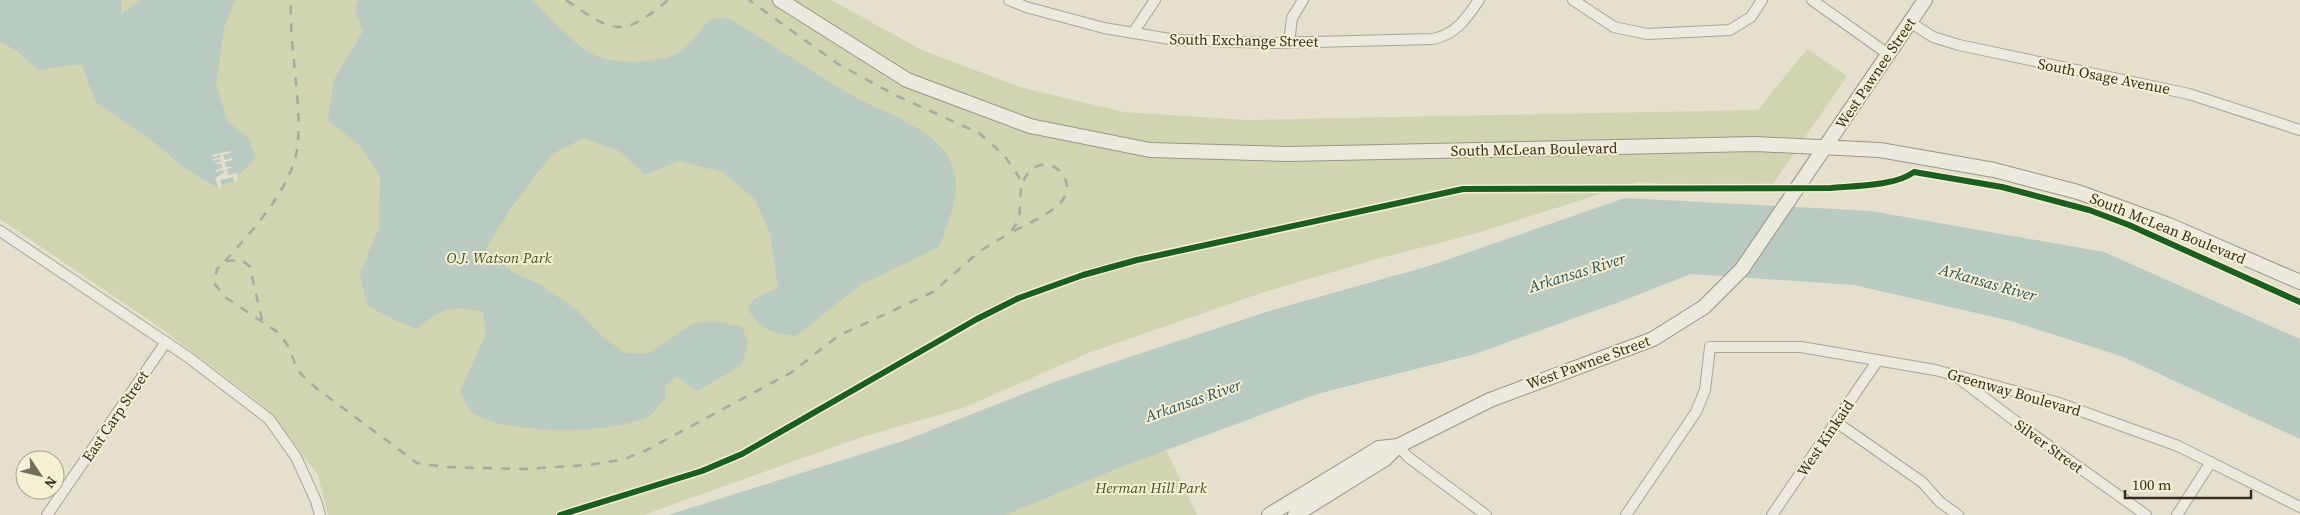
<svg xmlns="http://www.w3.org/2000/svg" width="2300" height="515" font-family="'Source Serif 4',serif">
  <rect width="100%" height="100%" fill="#e4e0cd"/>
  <g fill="#d0d4b0">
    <path d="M0 0H831L922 50 1020 87 1123 112 1248 120 1758 110 1807 49 1847 76 1768 191 1637 182 1481 232 1377 259 1264 292 1091 352 963 408 862 437 643 515H328L318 475 270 411 162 329 0 219Z"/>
    <path d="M1166 450 1197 515H987Z"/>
  </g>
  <g fill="#b9cac1">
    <path d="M0 0H122L121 15 140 0H235L224 28 216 84 228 122 249 138 255 158 234 181 216 187 184 168 155 143 96 102 81 64 38 70 18 52 0 41Z"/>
    <path d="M358 0H533C549 17 572 42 592 54 608 64 657 64 674 55 689 48 699 32 709 20L728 18C769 42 807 69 848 93 878 111 928 125 947 155 966 185 950 218 939 247L862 284 796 336C771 332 762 332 748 309L754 299 778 288 770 233 755 199 722 172 678 161 645 175 621 152 584 138 552 154 512 207 486 248 512 272 539 284 576 309 603 337 625 353 648 354 694 323 718 322 742 327 748 342 742 365 697 391 677 377 665 386 666 397C661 403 654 413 648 417 611 434 509 435 474 414 468 410 464 398 460 391L486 334 483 312C454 304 439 309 417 329L392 319 367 305 360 274 379 227 380 175 361 147 328 120 334 80 363 31 355 10Z"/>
    <path d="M1625 198 1871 211 2104 252 2300 339V439L2121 356 2011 321 1854 285 1691 274 1622 301 1475 354 1317 394 1116 469 1005 515H668L906 440 1051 383 1266 312 1429 266Z"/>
  </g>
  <path fill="#e4e0cd" d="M231 151V153L223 155 225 160 232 158V160L225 162 226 167H234L227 169 228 175 238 173 237 181 236 183 233 177 221 180V188H219L215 178 224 173 223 170 216 172 215 170 222 168V164H214L221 161V159L213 161V159L221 157 220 155 213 157 212 155Z"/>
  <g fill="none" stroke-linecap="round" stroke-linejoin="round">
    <defs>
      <g id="street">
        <path d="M1009 0 1026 7 1104 28 1176 40 1273 43 1433 39C1456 34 1466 19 1479 0"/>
        <path d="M1573 0 1614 27 1647 34 1730 30 1751 17 1762 0"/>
        <path d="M1812 0 1888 54"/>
        <path d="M1910 22 1933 37 1959 45 2189 94 2300 130"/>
        <path d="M1133 33 1155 0"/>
        <path d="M1289 43 1292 18 1303 0"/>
        <path d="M0 231 188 357 269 419 296 457 316 501 320 515"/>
        <path d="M1957 377 2035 436 2146 515"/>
        <path d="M1836 422 1922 482 1940 502 1958 515"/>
        <path d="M1398 446 1408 457 1486 515"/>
        <path d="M47 515 166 342"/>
        <path d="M1626 515 1696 412 1705 390 1710 347H1801L1935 370 2056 402 2178 446 2300 507"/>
        <path d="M1772 515 1878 360"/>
        <path d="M2177 515 2211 462"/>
      </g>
      <g id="secondary">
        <path d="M780 0 907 80 1030 126 1150 150 1287 154 1755 144 1880 150 1994 170 2078 192 2169 225 2300 282"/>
        <path d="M1269 515 1379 448 1398 446"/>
        <path d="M1295 515 1385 459 1398 446 1490 400 1653 339 1704 307 1742 269 1925 0"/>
      </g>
    </defs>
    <use href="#street" stroke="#a9a496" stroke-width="12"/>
    <use href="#secondary" stroke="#999486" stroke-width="16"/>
    <use href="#street" stroke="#ece9df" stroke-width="10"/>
    <use href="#secondary" stroke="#ece9df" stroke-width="14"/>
    <g stroke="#aba99f" stroke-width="2.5" stroke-dasharray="9 9" stroke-linecap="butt">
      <path d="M566 0C614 33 622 39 668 0"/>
      <path d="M1014 231C1029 223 1049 215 1061 202 1083 177 1038 141 1021 186"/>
      <path d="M225 261C253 230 295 185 298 142 301 95 289 47 291 0"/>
      <path d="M262 320 250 267 242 260 225 261 217 269 214 283 225 297 279 333 288 346 298 371 316 388 417 463 445 467 524 469 587 465 621 460 645 451 792 372 838 336 933 292 980 251 1010 233 1019 220 1021 188 1019 177 1004 155 979 133 895 95 838 64 749 0"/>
    </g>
    <defs>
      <path id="cycleway" d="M560 515 702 471 742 454 977 319 1019 298 1083 275 1137 260 1463 189 1831 188C1854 186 1896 186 1914 172L2002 187 2089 210 2129 225 2300 302"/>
    </defs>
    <use href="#cycleway" stroke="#f5efd4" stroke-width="9"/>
    <use href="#cycleway" stroke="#1b5e20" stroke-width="6"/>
  </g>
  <g text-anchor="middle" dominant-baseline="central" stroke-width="4" stroke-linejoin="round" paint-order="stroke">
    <g font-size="15" fill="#372e1f" stroke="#f5efd4">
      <text transform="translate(1244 40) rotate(1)">South Exchange Street</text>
      <text transform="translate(1875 73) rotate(-56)">West Pawnee Street</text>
      <text transform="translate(2104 76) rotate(11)">South Osage Avenue</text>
      <text transform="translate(1534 149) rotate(-1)">South McLean Boulevard</text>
      <text transform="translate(2168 228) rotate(22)">South McLean Boulevard</text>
      <text transform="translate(1588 362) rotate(-20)">West Pawnee Street</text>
      <text transform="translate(2014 392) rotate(16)">Greenway Boulevard</text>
      <text transform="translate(115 416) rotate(-56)">East Carp Street</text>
      <text transform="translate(1825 438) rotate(-56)">West Kinkaid</text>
      <text transform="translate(2049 446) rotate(36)">Silver Street</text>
    </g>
    <g font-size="15" font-style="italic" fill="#425326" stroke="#f5efd4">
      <text x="499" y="257">O.J. Watson Park</text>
      <text x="1151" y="487">Herman Hill Park</text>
    </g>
    <g font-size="16" font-style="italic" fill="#2e5457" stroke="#f5efd4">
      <text transform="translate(1577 272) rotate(-17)">Arkansas River</text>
      <text transform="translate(1988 282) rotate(16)">Arkansas River</text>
      <text transform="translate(1193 400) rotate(-19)">Arkansas River</text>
    </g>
  </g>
  <g transform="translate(40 475) rotate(125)"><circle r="24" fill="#f5efd4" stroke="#a9a28c"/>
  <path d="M0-4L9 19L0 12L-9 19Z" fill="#746c5c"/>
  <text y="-8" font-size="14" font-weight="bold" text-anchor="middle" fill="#372e1f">N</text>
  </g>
  <path d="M2125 490v8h126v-8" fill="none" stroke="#372e1f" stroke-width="2.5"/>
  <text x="2132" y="490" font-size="15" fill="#372e1f" stroke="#f5efd4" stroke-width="4" paint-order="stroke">100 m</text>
</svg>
